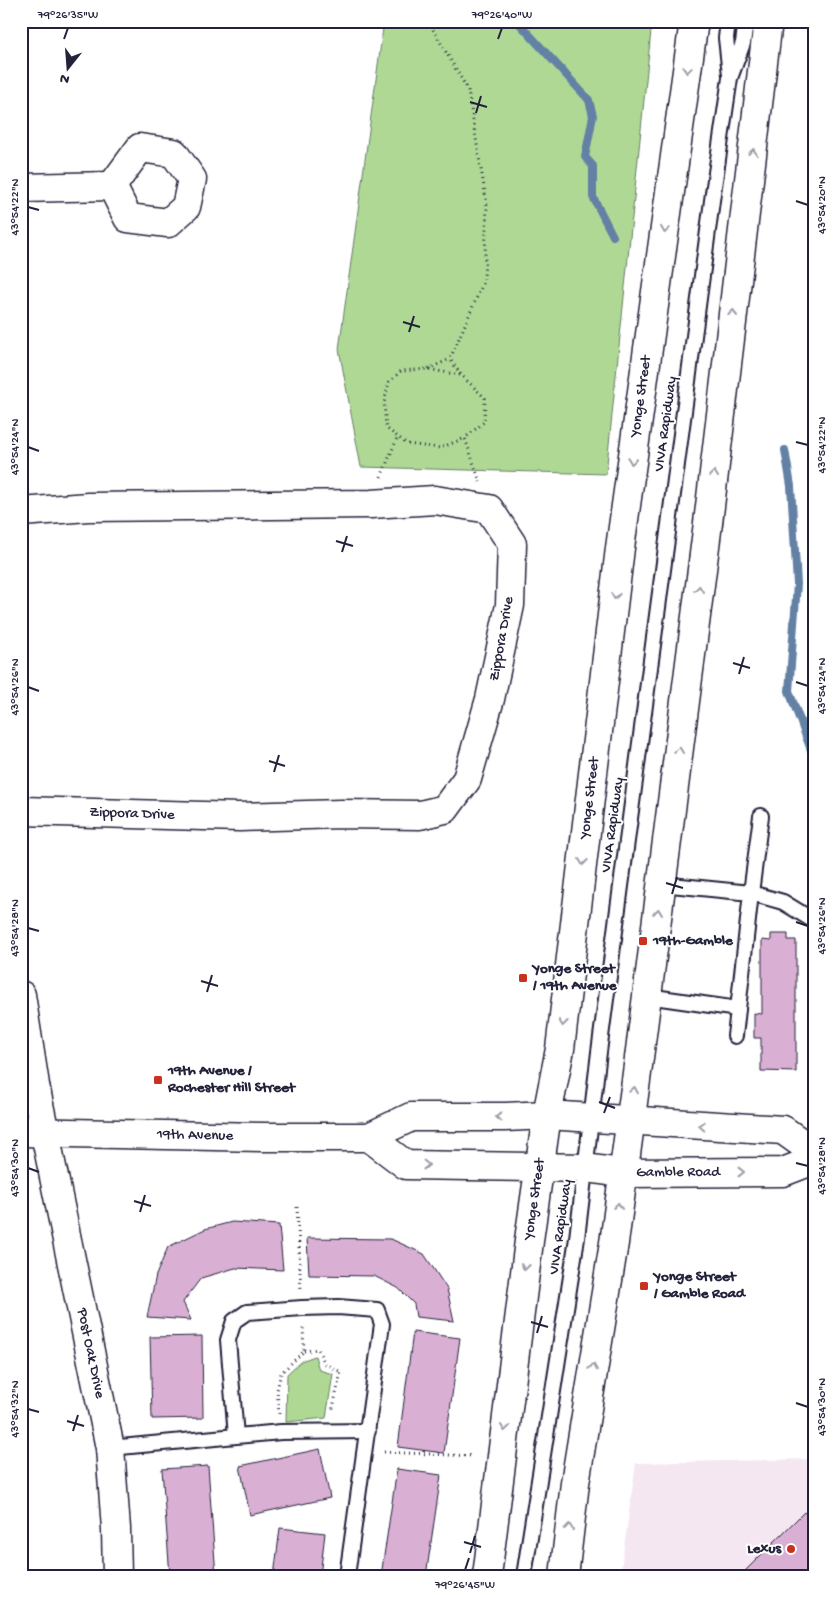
<svg xmlns="http://www.w3.org/2000/svg" width="835" height="1597" font-family="'Gochi Hand',sans-serif">
  <rect width="100%" height="100%" fill="#fff"/>
  <filter id="ink" filterUnits="userSpaceOnUse"><feTurbulence type="fractalNoise" baseFrequency=".02" numOctaves="2"/><feDisplacementMap in="SourceGraphic" scale="10" xChannelSelector="R" yChannelSelector="G"/><feConvolveMatrix kernelMatrix="1 2 1 2 8 2 1 2 1" color-interpolation-filters="sRGB"/></filter>
  <g filter="url(#ink)">
    <path fill="#f4e7f2" d="M814 1459V1576H620L636 1463Z"/>
    <g fill="#afd895" stroke="#687d68">
      <path d="M384 21H652L606 474 361 467 339 349Z"/>
      <path d="M315 1356 319 1370 333 1374 326 1418 286 1422 287 1374 301 1361Z"/>
    </g>
    <g fill="none" stroke-linecap="round" stroke-linejoin="round">
      <g stroke="#6381a5" stroke-width="8">
        <path d="M517 21 589 100 593 116 585 157 593 166V197L613 236"/>
        <path d="M785 450 791 486 797 584 789 691 814 758"/>
      </g>
    </g>
    <g fill="#daafd4" stroke="#22223b">
      <path d="M771 934H788V940H796V1072L761 1071V1038H754V1013L762 1014V940L771 941Z"/>
      <path d="M232 1222 279 1225 283 1270 235 1268 201 1278 183 1302 191 1320 147 1317 156 1275 168 1247 205 1229Z"/>
      <path d="M307 1238 391 1239 424 1254 447 1289 454 1321 416 1317 414 1304 398 1288 374 1276 309 1275Z"/>
      <path d="M413 1332 460 1338 444 1453 398 1447Z"/>
      <path d="M202 1336 203 1418 152 1419 150 1337Z"/>
      <path d="M320 1449 330 1498 250 1515 240 1466Z"/>
      <path d="M208 1466 216 1576H170L162 1469Z"/>
      <path d="M397 1469 441 1475 426 1576H381Z"/>
      <path d="M804 1512 814 1522V1576H740Z"/>
      <path d="M280 1528 325 1533 320 1576H274Z"/>
    </g>
    <g fill="none" stroke-linecap="round" stroke-linejoin="round">
      <defs>
        <g id="lane">
          <path d="M728 21 726 38 730 75"/>
          <path d="M761 816 751 893 783 902 814 921"/>
          <path d="M661 884 751 893 735 1036"/>
          <path d="M647 996 738 1009"/>
          <path d="M236 1436 228 1340 234 1321 247 1312 302 1308 338 1307 377 1310 382 1324 347 1576"/>
          <path d="M110 1448 236 1436 281 1432 368 1431"/>
          <path d="M524 1576 577 1238 599 1052 713 193 730 78 743 43 746 21"/>
        </g>
        <g id="street">
          <path d="M140 148 174 153 192 179 186 207 168 223 128 218 112 186Z"/>
          <path d="M21 188 112 186"/>
          <path d="M21 512 88 507 371 504 435 500 489 509 512 544 510 605 490 699 467 779 445 809 420 815 341 814 240 817 21 811"/>
          <path id="s1" d="M21 995 35 1085 110 1448 116 1529 117 1576"/>
        </g>
        <g id="secondary">
          <path id="s2" d="M21 1132 264 1137H369L411 1117H505L547 1115 783 1130 814 1152"/>
          <path id="s3" d="M369 1137 406 1165 586 1168 622 1173 783 1172 814 1160"/>
        </g>
        <g id="primary">
          <path id="s4" d="M487 1576 530 1233 547 1115 560 1049 620 548 694 21"/>
          <path d="M564 1576 575 1483 614 1243 639 1058 708 523 768 21"/>
        </g>
      </defs>
      <use href="#lane" stroke="#22223b" stroke-width="18"/>
      <use href="#street" stroke="#22223b" stroke-width="31"/>
      <use href="#secondary" stroke="#22223b" stroke-width="31"/>
      <use href="#primary" stroke="#22223b" stroke-width="31"/>
      <g stroke="#22223b" stroke-width="3" stroke-dasharray="1 4" stroke-linecap="butt">
        <path d="M428 21 468 90 487 205 484 281 450 359 461 375 485 398 484 422 465 438 480 482"/>
        <path d="M428 369 450 359"/>
        <path d="M460 375 427 369 401 371 389 382 384 403 386 428 407 444 440 448 465 438"/>
        <path d="M381 477 398 436"/>
        <path d="M297 1207 301 1290"/>
        <path d="M304 1351 318 1349 325 1364 341 1372 332 1412"/>
        <path d="M279 1414 277 1390 281 1373 304 1351 303 1326"/>
        <path d="M384 1452 473 1456"/>
      </g>
      <use href="#lane" stroke="#fff" stroke-width="14"/>
      <use href="#street" stroke="#fff" stroke-width="28"/>
      <use href="#secondary" stroke="#fff" stroke-width="28"/>
      <use href="#primary" stroke="#fff" stroke-width="28"/>
    </g>
    <defs><path id="oneway-chevron" d="M-2-3.5L2.5 0L-2 3.5" fill="none" stroke-width="1.6" stroke-linecap="round" stroke-linejoin="round" transform="scale(1.25)"/></defs>
    <g stroke="#9c9ca7">
      <use href="#oneway-chevron" transform="translate(687 70) rotate(98)"/>
      <use href="#oneway-chevron" transform="translate(753 152) rotate(-83)"/>
      <use href="#oneway-chevron" transform="translate(665 230) rotate(98)"/>
      <use href="#oneway-chevron" transform="translate(733 313) rotate(-83)"/>
      <use href="#oneway-chevron" transform="translate(632 461) rotate(98)"/>
      <use href="#oneway-chevron" transform="translate(714 474) rotate(-83)"/>
      <use href="#oneway-chevron" transform="translate(699 589) rotate(-83)"/>
      <use href="#oneway-chevron" transform="translate(615 596) rotate(97)"/>
      <use href="#oneway-chevron" transform="translate(679 750) rotate(-83)"/>
      <use href="#oneway-chevron" transform="translate(583 862) rotate(97)"/>
      <use href="#oneway-chevron" transform="translate(658 912) rotate(-83)"/>
      <use href="#oneway-chevron" transform="translate(563 1023) rotate(97)"/>
      <use href="#oneway-chevron" transform="translate(634 1090) rotate(-81)"/>
      <use href="#oneway-chevron" transform="translate(499 1117) rotate(180)"/>
      <use href="#oneway-chevron" transform="translate(702 1126) rotate(-177)"/>
      <use href="#oneway-chevron" transform="translate(426 1165) rotate(1)"/>
      <use href="#oneway-chevron" transform="translate(741 1172)"/>
      <use href="#oneway-chevron" transform="translate(618 1206) rotate(-83)"/>
      <use href="#oneway-chevron" transform="translate(525 1267) rotate(97)"/>
      <use href="#oneway-chevron" transform="translate(593 1367) rotate(-81)"/>
      <use href="#oneway-chevron" transform="translate(505 1428) rotate(97)"/>
      <use href="#oneway-chevron" transform="translate(569 1527) rotate(-83)"/>
    </g>
  </g>
  <path fill="none" stroke="#22223b" stroke-width="2" d="M64 39 68 28M498 39 502 28M470 102 487 107M476 113 481 96M796 201 808 205M28 207 39 210M403 322 420 327M409 332 414 316M796 442 808 445M28 447 39 451M336 541 353 546M342 552 347 536M733 663 750 668M739 674 744 657M796 682 808 686M28 687 39 691M269 761 285 766M274 772 279 755M666 883 683 888M672 894 677 877M796 922 808 926M28 928 39 931M201 981 218 986M207 992 212 975M599 1102 615 1108M604 1113 610 1097M796 1163 808 1166M28 1168 39 1172M134 1201 151 1206M140 1212 145 1195M531 1322 548 1327M537 1333 542 1316M796 1403 808 1407M28 1409 39 1412M67 1421 84 1426M73 1431 78 1415M464 1542 481 1547M470 1553 475 1536M465 1570 469 1558"/>
  <g fill="#c8321e" stroke="#fff" stroke-width="2">
    <rect x="638" y="936" width="10" height="10" rx="2.5"/>
    <rect x="518" y="973" width="10" height="10" rx="2.5"/>
    <rect x="153" y="1075" width="10" height="10" rx="2.5"/>
    <rect x="639" y="1281" width="10" height="10" rx="2.5"/>
    <circle cx="791" cy="1549" r="5"/>
  </g>
  <g text-anchor="middle" dominant-baseline="central" stroke-width="4" stroke-linejoin="round" paint-order="stroke">
    <g font-size="15" fill="#22223b" stroke="#fff">
      <text stroke="none"><textPath href="#s4" startOffset="1190">Yonge Street</textPath></text>
      <text transform="translate(666 424) rotate(-82)">VIVA Rapidway</text>
      <text transform="translate(502 639) rotate(-80)">Zippora Drive</text>
      <text stroke="none"><textPath href="#s4" startOffset="785">Yonge Street</textPath></text>
      <text transform="translate(132 814) rotate(2)">Zippora Drive</text>
      <text transform="translate(613 825) rotate(-82)">VIVA Rapidway</text>
      <text stroke="none"><textPath href="#s2" startOffset="174">19th Avenue</textPath></text>
      <text stroke="none"><textPath href="#s3" startOffset="319">Gamble Road</textPath></text>
      <text stroke="none"><textPath href="#s4" startOffset="380">Yonge Street</textPath></text>
      <text transform="translate(561 1227) rotate(-82)">VIVA Rapidway</text>
      <text stroke="none"><textPath href="#s1" startOffset="365">Post Oak Drive</textPath></text>
    </g>
    <g font-size="15" font-weight="bold" fill="#22223b" stroke="#fff" text-anchor="start">
      <text x="653" y="941">19th-Gamble</text>
      <text x="533" y="969">Yonge Street<tspan x="533" dy="17">/ 19th Avenue</tspan></text>
      <text x="168" y="1071">19th Avenue /<tspan x="168" dy="17">Rochester Hill Street</tspan></text>
      <text x="654" y="1277">Yonge Street<tspan x="654" dy="17">/ Gamble Road</tspan></text>
      <text x="781" y="1549" text-anchor="end">Lexus</text>
    </g>
  </g>
  <rect width="835" height="1597" fill="none" stroke="#fff" stroke-width="55"/>
  <g transform="translate(68 68) rotate(197)" stroke="#ffffff" stroke-width="4" paint-order="stroke">
  <path d="M0-4L9 19L0 12L-9 19Z" fill="#22223b"/>
  <text y="-8" font-size="14" font-weight="bold" text-anchor="middle" fill="#22223b">N</text>
  </g>
  <rect x="28" y="28" width="780" height="1542" fill="none" stroke="#22223b" stroke-width="2"/>
  <g font-size="12" text-anchor="middle" fill="#22223b">
    <text x="68" y="18">79°26'35"W</text>
    <text x="502" y="18">79°26'40"W</text>
    <text transform="translate(821 205) rotate(-90)" y="4">43°54'20"N</text>
    <text transform="translate(14 207) rotate(-90)" y="4">43°54'22"N</text>
    <text transform="translate(821 445) rotate(-90)" y="4">43°54'22"N</text>
    <text transform="translate(14 447) rotate(-90)" y="4">43°54'24"N</text>
    <text transform="translate(821 686) rotate(-90)" y="4">43°54'24"N</text>
    <text transform="translate(14 687) rotate(-90)" y="4">43°54'26"N</text>
    <text transform="translate(821 926) rotate(-90)" y="4">43°54'26"N</text>
    <text transform="translate(14 928) rotate(-90)" y="4">43°54'28"N</text>
    <text transform="translate(821 1166) rotate(-90)" y="4">43°54'28"N</text>
    <text transform="translate(14 1168) rotate(-90)" y="4">43°54'30"N</text>
    <text transform="translate(821 1407) rotate(-90)" y="4">43°54'30"N</text>
    <text transform="translate(14 1409) rotate(-90)" y="4">43°54'32"N</text>
    <text x="465" y="1588">79°26'45"W</text>
  </g>
</svg>
